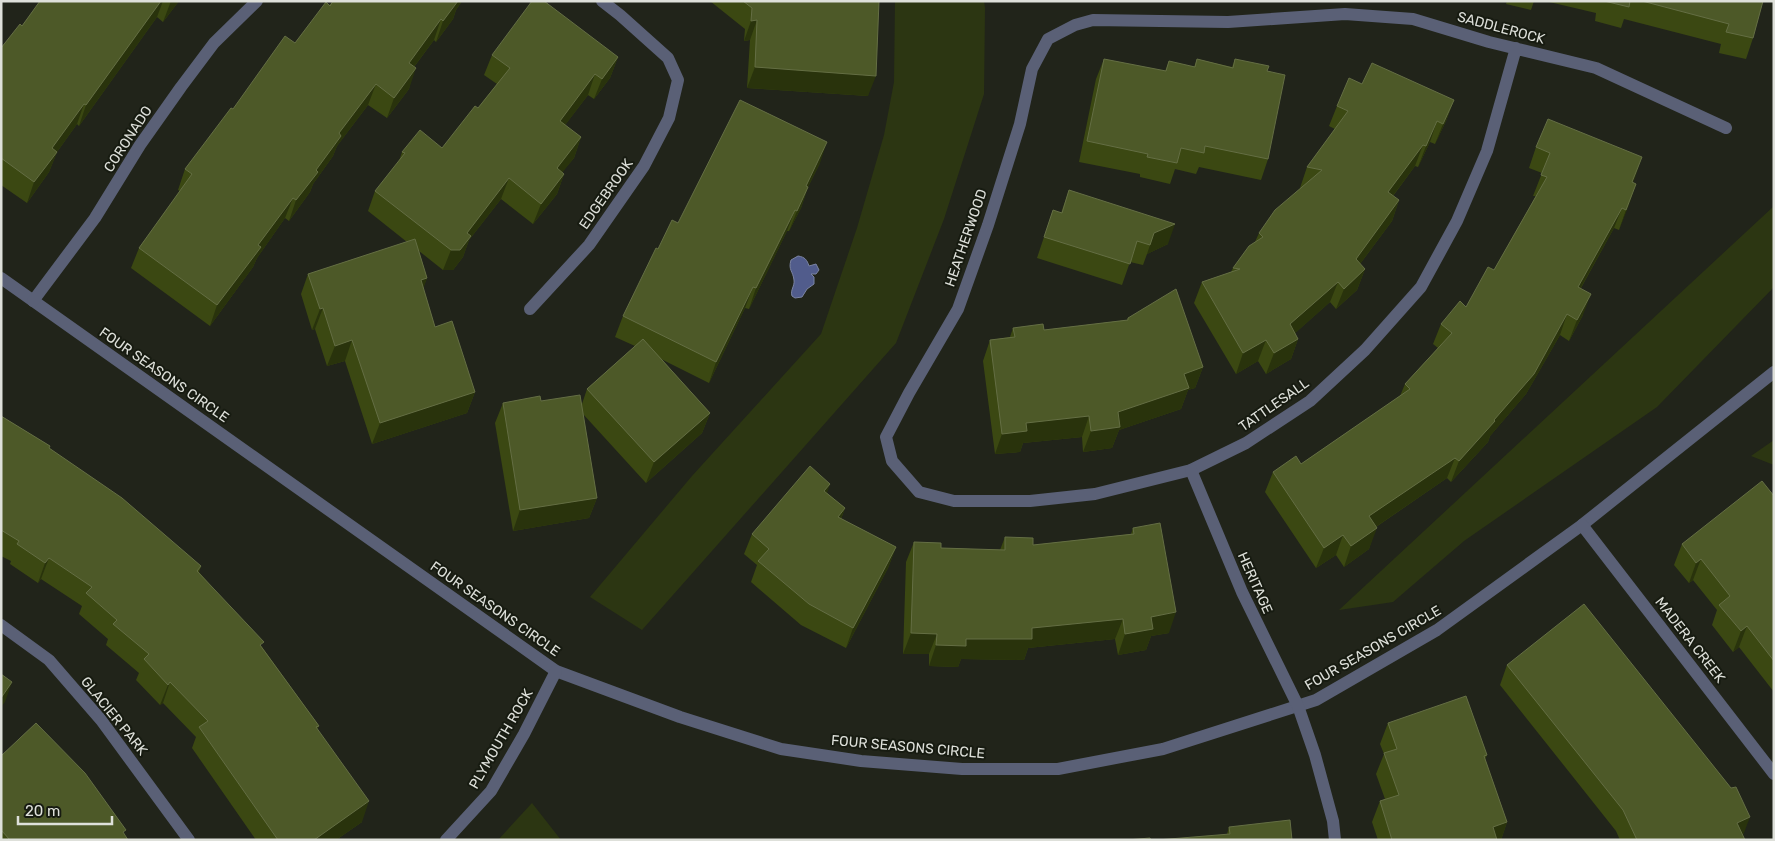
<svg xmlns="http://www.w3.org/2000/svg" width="1775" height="841" font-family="Rubik,sans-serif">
  <rect width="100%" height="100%" fill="#21241a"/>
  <g fill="#2c3612">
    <path d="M895 1H984L985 8 984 94 944 219 896 343 642 630 590 597 692 476 821 334 857 228 884 135 894 82Z"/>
    <path d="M1774 206V287L1657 407 1464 541 1393 602 1339 610Z"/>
    <path d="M1774 440V465L1751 456Z"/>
    <path d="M532 803 561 840H498Z"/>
  </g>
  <path fill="#515c8c" stroke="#7b84a3" d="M798 256C805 257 807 260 809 266L816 264 819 270 816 274H811L814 277V284L807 289 802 297 795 298 792 296C790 290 795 286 794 280 793 271 788 270 791 260Z"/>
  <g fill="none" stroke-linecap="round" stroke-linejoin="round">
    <g stroke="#5a6076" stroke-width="12">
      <path d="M1516 48 1487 151 1457 221 1421 287 1365 350 1310 401 1246 443 1191 470 1095 494 1030 501H954L919 492 892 461 886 437 909 393 958 309 988 225 1020 124 1032 69 1048 39 1075 25 1093 20 1228 22 1345 14 1413 19 1489 42 1596 68 1726 128"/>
      <path d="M1 278 556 671 680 717 781 749 861 761 962 769H1058L1163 749 1316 700 1437 630 1582 525 1774 372"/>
      <path d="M33 301 95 218 140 145 181 87 214 43 257 1"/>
      <path d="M530 309 589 245 644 166 669 118 678 80 668 58 620 15 602 1"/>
      <path d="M1191 470 1242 592 1298 706 1315 755 1333 821 1335 840"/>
      <path d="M1582 525 1774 774"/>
      <path d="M1 625 49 660 101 720 189 840"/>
      <path d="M446 840 491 791 524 734 556 671"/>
    </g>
  </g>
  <g fill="#3b4812">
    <path d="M40 1H179L163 22 157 17 79 126 77 124 57 152 49 172 27 203 1 185V48L22 26Z"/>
    <path d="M333 1H462L456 10 453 19 436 42 434 40 414 67 409 89 387 118 368 105 337 146 333 156 313 184 310 192 289 221 285 218 257 258 253 267 210 326 131 268 139 248 180 191 178 190 185 169 233 109 295 43Z"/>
    <path d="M710 1H879L868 96 747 88 750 40 744 41 745 29Z"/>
    <path d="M1507 1H1534L1531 10 1506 4Z"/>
    <path d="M1545 1H1763L1753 38 1746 59 1719 53 1721 44 1624 19 1621 28 1595 21 1596 13Z"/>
    <path d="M492 55 618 57 610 78 594 99 588 95 565 125 581 137 574 158 562 172 564 174 557 194 533 224 501 199 469 240 463 257 453 270H443L419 251 427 278 423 288 435 327 475 392 467 413 372 444 345 361 327 366 315 329 312 330 301 294 308 274 407 242 368 211 375 191 399 161 402 152 442 148 478 108 497 84 484 75Z"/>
    <path d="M1104 59 1165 71 1169 61 1194 67 1197 59 1232 67 1235 59 1267 71 1268 159 1261 180 1199 167 1196 174 1175 169 1170 184 1140 177V174L1079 162 1096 79Z"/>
    <path d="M1362 84 1454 100 1446 121 1435 144 1430 142 1418 167 1415 166 1393 196 1399 200 1392 221 1360 264 1365 269 1357 290 1336 309 1330 302 1295 333 1298 339 1291 359 1266 374 1258 361 1236 374 1194 303 1202 282 1231 272 1233 268 1255 242 1259 233 1301 188H1300L1307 167 1335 129 1329 126 1337 106Z"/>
    <path d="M1536 147 1636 184 1619 230 1614 228 1581 288 1583 315 1569 341 1560 335 1526 394 1490 436 1488 442 1451 482 1447 478 1376 527 1369 549 1344 567 1336 555 1316 568 1265 492 1273 472 1301 464 1400 396 1405 384 1438 348 1433 344 1441 324 1466 307 1494 270 1536 196H1533L1542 173 1529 168Z"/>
    <path d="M820 163 808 187 801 208 789 231H787L749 309 745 308 709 383 661 359 710 413 702 433 646 483 583 414 597 498 589 518 513 531 495 423 503 403 541 401 582 404 587 389 635 346 615 337 623 316 658 249 678 223Z"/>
    <path d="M1069 190 1168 244 1147 254 1143 265 1130 262 1122 285 1037 258 1053 210 1061 213Z"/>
    <path d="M1128 318 1203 367 1195 388 1188 390 1181 409 1119 430 1112 448 1083 452 1082 437 1023 443 1020 452 995 454 983 361 990 340 1010 337 1013 328 1044 330 1127 320Z"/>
    <path d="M1 416 50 446 49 448 201 566 199 572 262 647 319 726 317 729 362 822 336 840H256L192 748 196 737 163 703 160 705 136 680 139 673 106 645 108 639 79 614 82 606 41 579 38 583 10 564 11 561 1 556Z"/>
    <path d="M827 493 845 508 841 519 896 547 888 568 846 648 801 625 751 582 757 565 744 554 752 534Z"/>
    <path d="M1774 496V692L1739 647 1733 652 1712 625 1717 610 1693 580 1689 583 1674 565 1682 544Z"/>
    <path d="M1133 528 1169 633 1151 636 1146 650 1118 655 1115 639 1028 648 1024 660 961 659 958 667 929 666V654H903L906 562 914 542 941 548 1000 550 1005 537 1033 545 1131 534Z"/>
    <path d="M1507 665 1743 836 1745 840H1620L1616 831 1500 685Z"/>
    <path d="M1388 723 1487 755 1485 759 1507 822 1501 840H1378L1372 822 1380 801 1385 799 1376 774 1384 754 1380 744Z"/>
    <path d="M1 756 128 840H1Z"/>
    <path d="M1229 827 1292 840 1227 834Z"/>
  </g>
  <g fill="#29330c">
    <path d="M161 1H163L157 17 79 126 86 105Z"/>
    <path d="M171 1H179L163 22Z"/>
    <path d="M457 1H462L456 10 453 19 436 42 443 21Z"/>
    <path d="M441 19 434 40 401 84 409 63Z"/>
    <path d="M757 20 750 40 744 41 751 21Z"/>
    <path d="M618 57 610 78 594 99 602 79Z"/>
    <path d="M755 67 876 76 868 96 747 88Z"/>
    <path d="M416 68 409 89 387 118 394 98Z"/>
    <path d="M595 74 588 95 553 141 560 121Z"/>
    <path d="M376 84 368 105 337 146 333 156 313 184 310 192 289 221 296 200 339 133Z"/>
    <path d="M1454 100 1446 121 1435 144 1443 124Z"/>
    <path d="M84 104 77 124 57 152 49 172 27 203 34 182 52 148Z"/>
    <path d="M1437 121 1430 142 1418 167 1426 146Z"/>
    <path d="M581 137 574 158 549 189 557 168Z"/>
    <path d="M827 142 820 163 798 207 806 186Z"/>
    <path d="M1423 145 1415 166 1380 213 1388 192Z"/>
    <path d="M1642 157 1635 178 1624 203 1632 182Z"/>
    <path d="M564 174 557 194 533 224 541 204Z"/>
    <path d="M509 178 501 199 469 240 463 257 453 270H443L451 250 467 233Z"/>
    <path d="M1636 184 1629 205 1619 230 1626 210Z"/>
    <path d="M808 187 801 208 789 231 797 211Z"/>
    <path d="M293 198 285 218 257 258 253 267 210 326 217 305 258 245Z"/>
    <path d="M1399 200 1392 221 1348 280 1356 259Z"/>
    <path d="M1622 208 1614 228 1570 307 1578 287Z"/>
    <path d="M795 210 787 231 749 309 756 288Z"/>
    <path d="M1175 224 1168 244 1147 254 1154 233Z"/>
    <path d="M1365 269 1357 290 1336 309 1344 289Z"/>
    <path d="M427 278 420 298 421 280Z"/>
    <path d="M1338 282 1330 302 1282 345 1290 324Z"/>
    <path d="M753 287 745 308 709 383 716 362Z"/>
    <path d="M1591 294 1583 315 1569 341 1577 320Z"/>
    <path d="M323 308 315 329 312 330 320 309Z"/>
    <path d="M1567 314 1560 335 1526 394 1490 436 1488 442 1451 482 1459 461 1494 420Z"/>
    <path d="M1298 339 1291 359 1266 374 1274 353Z"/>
    <path d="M352 340 345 361 327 366 335 346Z"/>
    <path d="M1266 340 1258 361 1236 374 1243 353Z"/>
    <path d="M1203 367 1195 388 1188 390 1181 409 1119 430 1112 448 1083 452 1091 431 1118 412 1184 374Z"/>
    <path d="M475 392 467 413 372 444 380 423Z"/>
    <path d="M710 413 702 433 646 483 654 462Z"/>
    <path d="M1089 416 1082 437 1023 443 1020 452 995 454 1002 434 1026 423Z"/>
    <path d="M1455 458 1447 478 1361 537 1369 516Z"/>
    <path d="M830 484 823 505 824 491Z"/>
    <path d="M597 498 589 518 513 531 520 510Z"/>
    <path d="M845 508 837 529 838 517Z"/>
    <path d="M1377 528 1369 549 1344 567 1351 546Z"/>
    <path d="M1343 535 1336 555 1316 568 1324 548Z"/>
    <path d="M896 547 888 568 846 648 853 628Z"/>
    <path d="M49 558 41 579 38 583 45 563Z"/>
    <path d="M1701 559 1693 580 1689 583 1696 563Z"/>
    <path d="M1176 612 1169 633 1151 636 1146 650 1118 655 1125 634 1151 617Z"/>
    <path d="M1123 619 1115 639 1028 648 1024 660 961 659 958 667 929 666 936 645 966 639 1032 628Z"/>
    <path d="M1747 626 1739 647 1733 652 1741 631Z"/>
    <path d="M911 633 937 634 929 654H903Z"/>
    <path d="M12 682 5 702 1 707V698Z"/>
    <path d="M170 682 163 703 160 705 168 685Z"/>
    <path d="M369 801 362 822 336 840H314Z"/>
    <path d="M1750 817 1742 838 1737 823Z"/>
    <path d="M1507 822 1501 840H1488L1493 827Z"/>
  </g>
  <g fill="#4d5928" stroke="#646e44">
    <path d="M40 1H161L86 105 84 104 52 148 57 152 34 182 1 158V48L20 24 22 26Z"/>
    <path d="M333 1H458L443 21 441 19 409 63 416 68 394 98 376 84 339 133 341 136 316 170 318 172 296 200 293 198 258 245 261 247 217 305 139 248 192 174 185 169 231 108 233 109 285 36 295 43 326 2 330 6Z"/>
    <path d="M532 1H544L618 57 602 79 595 74 560 121 581 137 557 168 564 174 541 204 509 178 467 233 471 236 460 250H451L375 191 405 153 402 152 420 130 442 148 475 106 478 108 510 68 492 55Z"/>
    <path d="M743 1H879L876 76 755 67 757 20 751 21 752 8Z"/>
    <path d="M1604 1H1630L1629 7Z"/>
    <path d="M1642 1H1763L1753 38 1726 32 1729 24Z"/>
    <path d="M1104 59 1166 71 1169 61 1195 67 1197 59 1233 68 1235 59 1269 66 1267 71 1285 75 1268 159 1205 146 1204 153 1181 148 1177 163 1147 157 1148 154 1087 141Z"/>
    <path d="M1372 63 1454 100 1443 124 1437 121 1426 146 1423 145 1388 192 1399 200 1356 259 1365 269 1344 289 1338 282 1290 324 1298 339 1274 353 1266 340 1243 353 1202 282 1240 269 1233 268 1249 246 1263 237 1259 233 1275 210 1322 170 1307 167 1348 111 1337 106 1349 78 1362 84Z"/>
    <path d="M740 100 827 142 806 186 808 187 797 211 795 210 756 288 753 287 716 362 623 316 656 248 658 249 672 220 678 223Z"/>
    <path d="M1548 119 1642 157 1632 182 1636 184 1626 210 1622 208 1578 287 1591 294 1577 320 1567 314 1534 374 1494 420 1495 421 1459 461 1455 458 1369 516 1377 528 1351 546 1343 535 1324 548 1273 472 1296 456 1301 464 1410 389 1405 384 1452 333 1441 324 1460 301 1466 307 1488 267 1494 270 1547 177 1541 175 1550 153 1536 147Z"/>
    <path d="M1069 190 1175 224 1154 233 1150 245 1137 241 1130 264 1044 237 1053 210 1062 213Z"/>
    <path d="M415 239 427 278 421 280 435 327 452 321 475 392 380 423 352 340 335 346 323 308 320 309 308 274Z"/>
    <path d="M1176 289 1203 367 1184 374 1189 388 1118 412 1120 427 1091 431 1089 416 1026 423 1027 431 1002 434 990 340 1015 337 1013 328 1043 324 1044 330 1128 320V318Z"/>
    <path d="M643 339 710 413 654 462 587 389Z"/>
    <path d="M580 395 597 498 520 510 503 403 540 396 541 401Z"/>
    <path d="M1 416 50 446 49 448 122 498 201 566 197 571 264 642 260 645 319 726 316 727 369 801 314 840H278L199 727 208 721 170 682 168 685 144 659 149 654 113 624 117 620 86 593 92 587 49 558 45 563 17 544 19 541 1 530Z"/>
    <path d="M810 466 830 484 824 491 845 508 838 517 896 547 853 628 809 604 758 561 769 549 752 534Z"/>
    <path d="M1762 481 1774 496V661L1747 626 1741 631 1719 605 1730 596 1701 559 1696 563 1682 544Z"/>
    <path d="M1160 523 1176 612 1151 617 1153 629 1125 634 1123 619 1032 628V639H966V646L936 645 937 634 911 633 914 542 941 543V548L1005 550V537L1033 538V545L1134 534 1133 528Z"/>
    <path d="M1584 604 1731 788 1736 787 1750 817 1737 823 1745 840H1637L1623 810 1507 665Z"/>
    <path d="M1 674 12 682 1 698Z"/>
    <path d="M1466 696 1487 755 1484 756 1507 822 1493 827 1497 840H1392L1380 801 1399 795 1384 753 1397 749 1388 723Z"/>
    <path d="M36 723 85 773 126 830 123 832 128 840H10L1 830V756Z"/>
    <path d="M1290 820 1292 840H1157L1230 834 1229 827Z"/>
    <path d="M1150 838 1151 840H1127Z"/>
  </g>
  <g text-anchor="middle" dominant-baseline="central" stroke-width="4" stroke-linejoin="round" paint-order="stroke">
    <g font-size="14" fill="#dee0da" stroke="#171b11">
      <text transform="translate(1501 28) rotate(15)">SADDLEROCK</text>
      <text transform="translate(128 139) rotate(-57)">CORONADO</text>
      <text transform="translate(606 194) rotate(-55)">EDGEBROOK</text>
      <text transform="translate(966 238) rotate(-71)">HEATHERWOOD</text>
      <text transform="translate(164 375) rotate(35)">FOUR SEASONS CIRCLE</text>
      <text transform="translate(1274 405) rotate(-35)">TATTLESALL</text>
      <text transform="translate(1255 583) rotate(66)">HERITAGE</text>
      <text transform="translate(495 609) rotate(35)">FOUR SEASONS CIRCLE</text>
      <text transform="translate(1690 640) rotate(52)">MADERA CREEK</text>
      <text transform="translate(1373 648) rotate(-30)">FOUR SEASONS CIRCLE</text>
      <text transform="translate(114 716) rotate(51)">GLACIER PARK</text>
      <text transform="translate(501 739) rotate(-60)">PLYMOUTH ROCK</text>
      <text transform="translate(908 747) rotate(5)">FOUR SEASONS CIRCLE</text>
    </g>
  </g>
  <rect width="1775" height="841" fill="none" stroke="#dee0da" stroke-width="5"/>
  <path d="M18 816v8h94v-8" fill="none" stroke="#dee0da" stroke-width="2.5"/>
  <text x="25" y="816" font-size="15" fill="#dee0da" stroke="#171b11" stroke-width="4" paint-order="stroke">20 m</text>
</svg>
